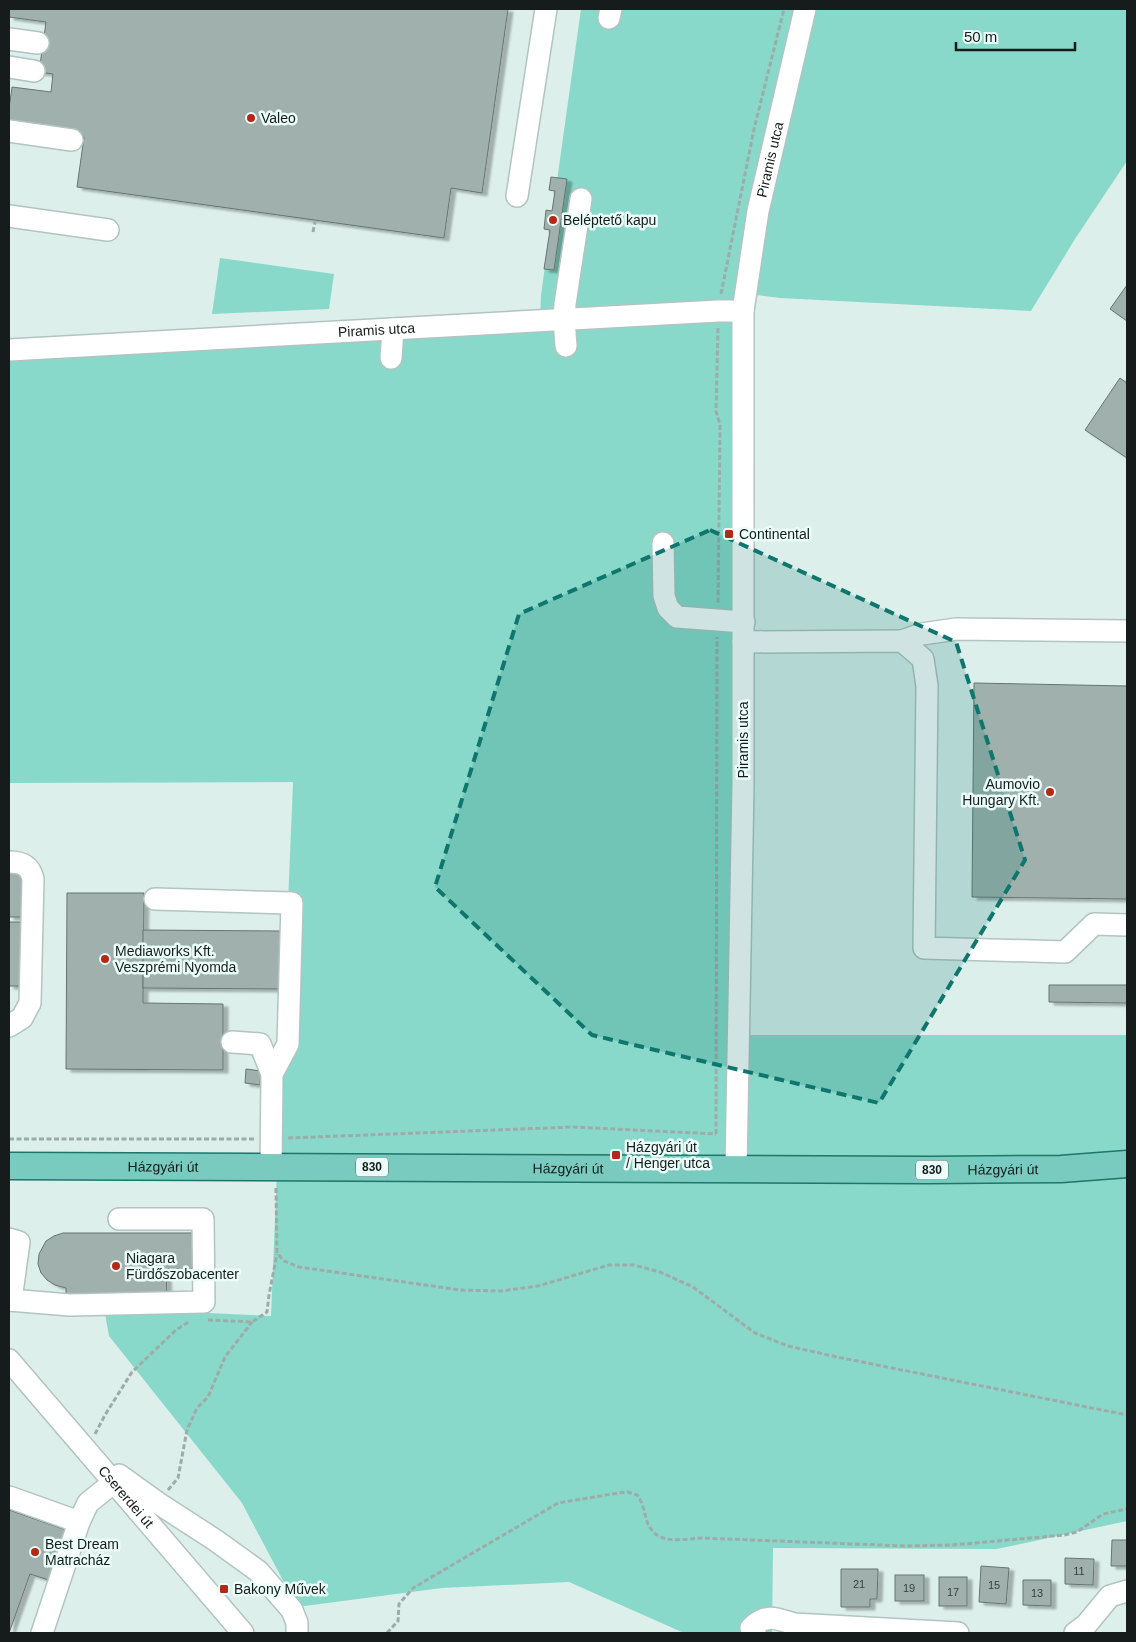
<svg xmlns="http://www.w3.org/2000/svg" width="1136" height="1642" font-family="Arial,sans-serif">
  <defs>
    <filter id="shadow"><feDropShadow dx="5" dy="3" stdDeviation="1" flood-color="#0004"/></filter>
  </defs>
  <rect width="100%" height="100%" fill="#ddefeb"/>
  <g fill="#89d9ca">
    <path d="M581 9H1127V161L1075 239 1031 311 780 298 748 294 741 1035H1127V1521L997 1549 773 1548 772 1633H684L569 1582 442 1588 297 1607 242 1503 109 1336 104 1308 271 1316 293 782 9 783V352L540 323 541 295Z"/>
    <path d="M220 258 334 274 329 309 212 314Z"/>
  </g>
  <g fill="#a0b1ad" stroke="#657571" filter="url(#shadow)">
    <path d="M9 9H508L482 193 451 188 444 238 77 187 84 137 9 127V109L12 87 51 92 53 74 39 72 46 22 9 17Z"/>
    <path d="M551 177 567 179 554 270 544 269 550 230 544 229 546 210 552 211 555 191 549 190Z"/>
    <path d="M1127 285V321L1110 309Z"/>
    <path d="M1120 378 1127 383V458L1085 430Z"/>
    <path d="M974 683 1127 686V899L972 897Z"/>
    <rect x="9" y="872" width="15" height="45"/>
    <path d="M67 893H144L143 1003 223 1004V1070L66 1069Z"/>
    <path d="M9 922H24L22 986H9Z"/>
    <path d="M143 930 280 931 279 989 143 988Z"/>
    <path d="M1049 985H1127V1003L1049 1002Z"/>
    <path d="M246 1069 261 1071 260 1085 245 1083Z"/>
    <path d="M63 1233H194V1269H166L167 1296 66 1297V1288L55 1285 47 1280 41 1273 38 1264 39 1254 46 1241 54 1236Z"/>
    <path d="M9 1510 69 1531 52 1581 30 1574 9 1633Z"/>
    <path d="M1112 1540H1127V1566H1111Z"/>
    <path d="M1065 1558 1094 1559 1093 1585 1065 1584Z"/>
    <path d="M981 1566 1009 1568 1006 1604 979 1602Z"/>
    <path d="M841 1569H878L877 1599H870V1607H841Z"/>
    <rect x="895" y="1575" width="29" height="26"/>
    <rect x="939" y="1577" width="28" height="29"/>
    <path d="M1023 1580H1051V1606L1023 1605Z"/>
  </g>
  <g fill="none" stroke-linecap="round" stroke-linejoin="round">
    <defs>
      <g id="minor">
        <path d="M609 18 611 9"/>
        <path d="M9 39 38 43"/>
        <path d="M9 67 34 71"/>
        <path d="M9 131 72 140"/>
        <path d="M517 196 546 9"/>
        <path d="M9 216 108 230"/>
        <path d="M566 346 564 320 565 304 581 199"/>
        <path id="s1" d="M9 350 718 311H743"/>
        <path d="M391 358 393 329"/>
        <path d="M663 543 664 596 668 608 677 617 744 622"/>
        <path d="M902 641 922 634 956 629 1127 631"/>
        <path d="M743 642 902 641 923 659 927 686 924 948 1065 952 1094 924 1127 925"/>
        <path d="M9 862C23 862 30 866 33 879L30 1003 22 1018 9 1026"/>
        <path d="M155 899 292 903 288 1044 272 1074 271 1167"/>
        <path d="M232 1042 260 1044 272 1074"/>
        <path id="s2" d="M736 1169 743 785V311L758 211 805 9"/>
        <path d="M9 1239 19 1242 11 1300"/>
        <path d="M9 1300 70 1305 204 1302 203 1219H119"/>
        <path id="s3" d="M9 1360 243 1633"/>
        <path d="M119 1475 158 1503 215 1540 258 1571 292 1610 297 1623V1633"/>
        <path d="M9 1497 79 1522"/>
        <path d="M42 1633 79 1522 88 1503 114 1482"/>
        <path d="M755 1633 751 1628C766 1613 776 1618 794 1624L958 1633"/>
        <path d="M1075 1633 1086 1625 1110 1596 1127 1591"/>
      </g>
      <g id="major">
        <path id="s4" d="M9 1166 928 1170 1061 1169 1127 1164"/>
      </g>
    </defs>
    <use href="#minor" stroke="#b2c4c0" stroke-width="24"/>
    <use href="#major" stroke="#1c766a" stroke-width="29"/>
    <g stroke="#9eaca9" stroke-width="3" stroke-dasharray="5 2.5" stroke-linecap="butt">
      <path d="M313 232 315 222"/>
      <path d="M721 294 754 129 784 9"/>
      <path d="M718 328 716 411 720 425 718 603"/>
      <path d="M716 1134 717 637"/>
      <path d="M288 1138 573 1127 716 1134"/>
      <path d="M9 1139H254"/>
      <path d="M276 1188 277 1253 284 1261 299 1267 460 1290 501 1291 538 1286 609 1265H634L660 1272 693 1287 755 1333 788 1346 837 1357 1127 1415"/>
      <path d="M208 1320 252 1322 267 1312 269 1295 277 1254"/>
      <path d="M95 1434 105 1415 132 1372 176 1330 190 1321"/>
      <path d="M168 1490 178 1478 187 1430 197 1408 208 1397 225 1357 252 1322"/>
      <path d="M387 1633 398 1621 399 1604 413 1588 558 1503 618 1493 628 1492 637 1495C644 1504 644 1514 648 1524 658 1546 682 1539 701 1538L905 1546 952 1545 1064 1535 1077 1532 1103 1514 1127 1509"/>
    </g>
    <use href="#minor" stroke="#fff" stroke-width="21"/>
    <use href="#major" stroke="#79cabf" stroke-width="26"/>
  </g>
  <path fill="#0f766e" fill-opacity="0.2" stroke="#0f766e" stroke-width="4" stroke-dasharray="10 6" stroke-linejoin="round" d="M710 530 956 642 1025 860 879 1103 592 1035 435 887 519 614Z"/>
  <g fill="#b52717" stroke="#eafdf9" stroke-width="2">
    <circle cx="251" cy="118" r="5"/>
    <circle cx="553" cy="220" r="5"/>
    <rect x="724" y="529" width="10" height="10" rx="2.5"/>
    <circle cx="1050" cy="792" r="5"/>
    <circle cx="105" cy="959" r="5"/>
    <rect x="611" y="1150" width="10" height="10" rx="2.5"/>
    <circle cx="116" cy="1266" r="5"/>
    <circle cx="35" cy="1552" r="5"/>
    <rect x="219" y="1584" width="10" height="10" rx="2.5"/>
  </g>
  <g text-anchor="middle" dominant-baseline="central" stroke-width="5" stroke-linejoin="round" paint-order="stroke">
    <g font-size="11" fill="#384140">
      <text x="1079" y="1571">11</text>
      <text x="859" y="1584">21</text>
      <text x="994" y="1585">15</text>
      <text x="909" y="1588">19</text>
      <text x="953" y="1592">17</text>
      <text x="1037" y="1593">13</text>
    </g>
    <g fill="#eafdf9" stroke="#56605e" stroke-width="1">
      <rect x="356" y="1157.5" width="32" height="19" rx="4"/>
      <rect x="916" y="1160.5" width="32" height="19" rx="4"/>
    </g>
    <g font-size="12" font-weight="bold" fill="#161c1b">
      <text x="372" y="1167">830</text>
      <text x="932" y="1170">830</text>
    </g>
    <g font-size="14" fill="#161c1b" stroke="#eafdf9" text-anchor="start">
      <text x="261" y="118">Valeo</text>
      <text x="563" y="220">Beléptető kapu</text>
      <text x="739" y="534">Continental</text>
      <text x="1040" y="784" text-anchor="end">Aumovio<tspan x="1040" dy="16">Hungary Kft.</tspan></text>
      <text x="115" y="951">Mediaworks Kft.<tspan x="115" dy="16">Veszprémi Nyomda</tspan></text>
      <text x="626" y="1147">Házgyári út<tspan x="626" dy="16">/ Henger utca</tspan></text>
      <text x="126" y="1258">Niagara<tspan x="126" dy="16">Fürdőszobacenter</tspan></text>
      <text x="45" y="1544">Best Dream<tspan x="45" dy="16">Matracház</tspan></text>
      <text x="234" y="1589">Bakony Művek</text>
    </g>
    <g font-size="14" fill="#161c1b" stroke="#eafdf9">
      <text stroke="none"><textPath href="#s2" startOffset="1012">Piramis utca</textPath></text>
      <text stroke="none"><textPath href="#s1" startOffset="368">Piramis utca</textPath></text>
      <text transform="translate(743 740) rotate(-90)">Piramis utca</text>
      <text stroke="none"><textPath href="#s4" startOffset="154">Házgyári út</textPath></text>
      <text stroke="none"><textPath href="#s4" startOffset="559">Házgyári út</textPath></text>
      <text stroke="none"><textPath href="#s4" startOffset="994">Házgyári út</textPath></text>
      <text stroke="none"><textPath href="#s3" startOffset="180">Csererdei út</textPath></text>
    </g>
  </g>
  <rect width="1136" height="1642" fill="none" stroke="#161c1b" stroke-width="20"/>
  <path d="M956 42v8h119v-8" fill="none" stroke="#161c1b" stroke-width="2.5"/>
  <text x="964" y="42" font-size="15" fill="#161c1b" stroke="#eafdf9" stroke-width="4" paint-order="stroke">50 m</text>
</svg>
